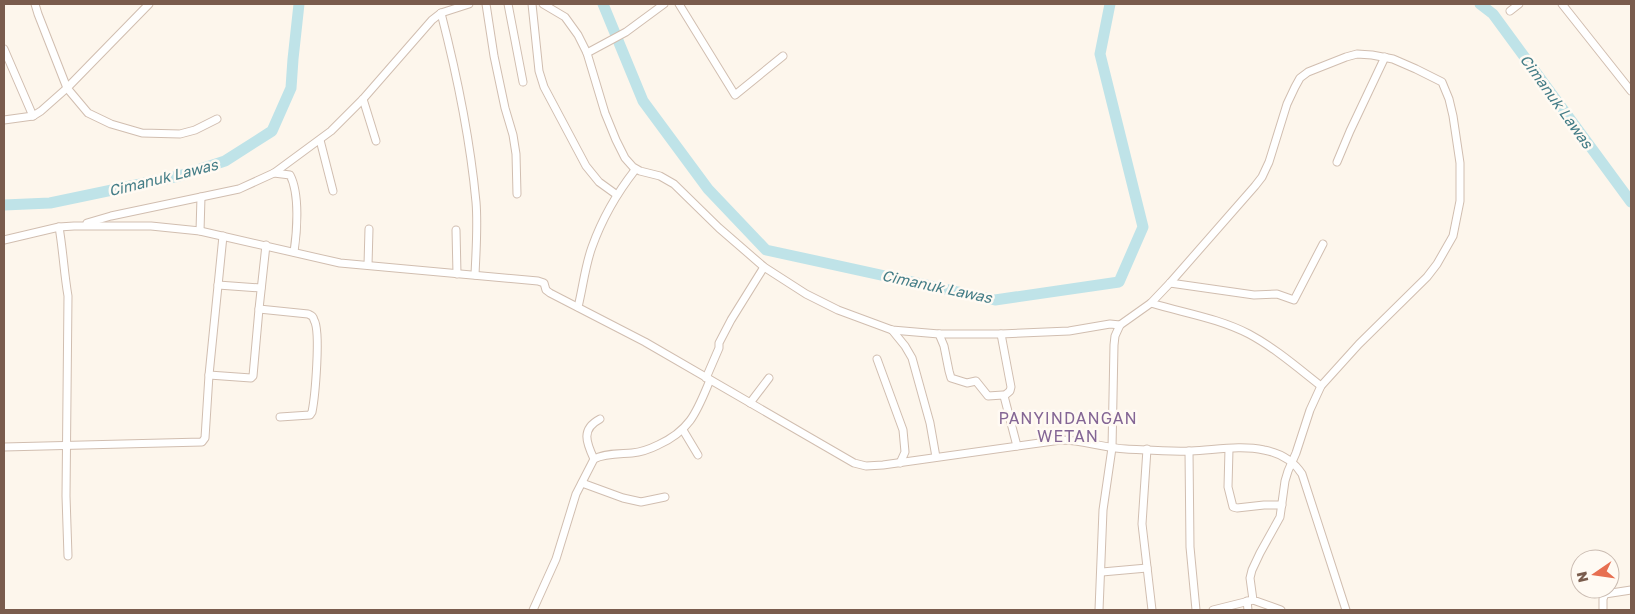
<svg xmlns="http://www.w3.org/2000/svg" width="1635" height="614" font-family="'Golos Text',sans-serif">
  <rect width="100%" height="100%" fill="#fdf6ec"/>
  <g fill="none" stroke-linecap="round" stroke-linejoin="round">
    <g stroke="#bfe3e8" stroke-width="11">
      <path d="M603 4 643 101 708 189 766 250 995 300 1119 282 1143 227 1100 54 1110 4"/>
      <path d="M1480 4 1493 14 1631 202"/>
      <path d="M4 205 50 203 179 176 225 161 272 131 291 88 293 59 299 4"/>
    </g>
    <defs>
      <g id="minor">
        <path d="M35 4 38 14 67 88 88 113 111 124 142 133 180 134 195 130 217 119"/>
        <path d="M486 4 494 56 505 108 513 135 516 154 517 194"/>
        <path d="M508 4 523 82"/>
        <path d="M532 4 539 71 544 87 586 166 599 182 617 195"/>
        <path d="M543 4 565 17 578 35 587 53 605 113 616 140 625 158 633 167 640 171 660 176 674 184 719 228 764 267 806 294 838 310 892 330 939 334H1001L1069 331 1110 324 1120 325"/>
        <path d="M679 4 735 95 783 56"/>
        <path d="M1562 4 1631 91"/>
        <path d="M1510 11 1519 4"/>
        <path d="M441 13C457 75 470 138 476 202 478 226 476 250 475 275"/>
        <path d="M4 49 33 116"/>
        <path d="M587 53 626 32 664 4"/>
        <path d="M363 99 376 141"/>
        <path d="M4 120 33 116 41 111 67 88 149 4"/>
        <path d="M320 140 333 191"/>
        <path d="M1337 162 1350 131 1385 57"/>
        <path d="M274 173 290 175C300 194 297 232 294 252"/>
        <path d="M87 223 111 216 239 189 274 173 331 131 363 99 432 20 441 13 469 4"/>
        <path d="M59 227C63 250 64 273 68 296L66 496 68 556"/>
        <path d="M456 230 457 274"/>
        <path d="M200 231 201 197"/>
        <path d="M4 240 59 227 74 226H151L200 231 340 263 538 281 544 283 546 290 550 293 645 342 854 463 866 466 883 465 1061 440C1083 440 1104 448 1126 449 1147 450 1169 452 1191 451 1215 450 1241 445 1264 450 1280 453 1293 460 1302 474L1346 610"/>
        <path d="M368 265 369 229"/>
        <path d="M1170 283 1254 295 1277 294 1294 300 1323 244"/>
        <path d="M218 285 261 288"/>
        <path d="M1151 303C1184 313 1218 318 1249 334 1275 348 1298 368 1321 386"/>
        <path d="M578 307C583 287 585 266 592 247 602 219 617 193 635 170"/>
        <path d="M259 309 308 314C312 316 313 316 314 320 321 331 315 397 312 412L310 415 280 417"/>
        <path d="M892 330 905 346 912 358 930 423 936 457"/>
        <path d="M939 334 944 346 949 371 951 378 967 383 976 381 988 396 1003 395 1004 396 1017 446"/>
        <path d="M1001 334 1011 387 1010 391 1004 396"/>
        <path d="M877 359 903 430 905 452 900 463"/>
        <path d="M209 375 251 378 253 376 259 309 266 245"/>
        <path d="M706 378 719 348V343L731 320 764 267"/>
        <path d="M750 403 769 378"/>
        <path d="M683 430 698 455"/>
        <path d="M4 447 202 442 205 438 209 375 223 236"/>
        <path d="M1147 449 1142 524 1152 610"/>
        <path d="M1229 449 1228 487 1233 507 1237 508 1264 505H1282"/>
        <path d="M1189 451 1190 547 1196 610"/>
        <path d="M594 459C586 442 581 429 600 419"/>
        <path d="M582 483 623 498 641 502 665 497"/>
        <path d="M1102 572 1147 568"/>
        <path d="M1247 601 1248 610"/>
        <path d="M533 610 556 559 576 494 594 459C605 453 621 454 632 453 642 452 650 449 658 445 691 430 697 411 710 380"/>
        <path d="M1099 610 1103 510 1112 448 1114 345 1115 336 1120 325 1151 303 1170 283 1255 186 1262 177 1269 162 1287 104 1295 87 1300 78 1308 72 1346 57 1357 54 1372 55 1393 59 1416 69 1442 82 1449 99 1453 116 1460 163V201L1453 236 1437 264 1427 277 1359 344 1321 386 1310 410 1296 453 1288 471 1285 481 1280 517 1260 553 1252 570 1250 578 1253 600 1281 610"/>
        <path d="M1213 610 1253 600"/>
        <path d="M1603 610V599L1605 594 1631 590"/>
      </g>
    </defs>
    <use href="#minor" stroke="#d1beb0" stroke-width="9"/>
    <use href="#minor" stroke="#fff" stroke-width="7"/>
  </g>
  <g text-anchor="middle" dominant-baseline="central" stroke-width="5" stroke-linejoin="round" paint-order="stroke">
    <g font-size="15" font-style="italic" fill="#437c86" stroke="#fffaf3">
      <text transform="translate(1557 101) rotate(54)">Cimanuk Lawas</text>
      <text transform="translate(163 177) rotate(-14)">Cimanuk Lawas</text>
      <text transform="translate(937 286) rotate(12)">Cimanuk Lawas</text>
    </g>
    <g font-size="16" letter-spacing="1" fill="#846695" stroke="#fffaf3">
      <text x="1068" y="418">PANYINDANGAN<tspan x="1068" dy="18">WETAN</tspan></text>
    </g>
  </g>
  <rect width="1635" height="614" fill="none" stroke="#7a5c4d" stroke-width="10"/>
  <g transform="translate(1595 574) rotate(257)"><circle r="24" fill="#fffaf3" stroke="#cabbb1"/>
  <path d="M0-4L9 19L0 12L-9 19Z" fill="#e76f51"/>
  <text y="-8" font-size="14" font-weight="bold" text-anchor="middle" fill="#7a5c4d">N</text>
  </g>
</svg>
